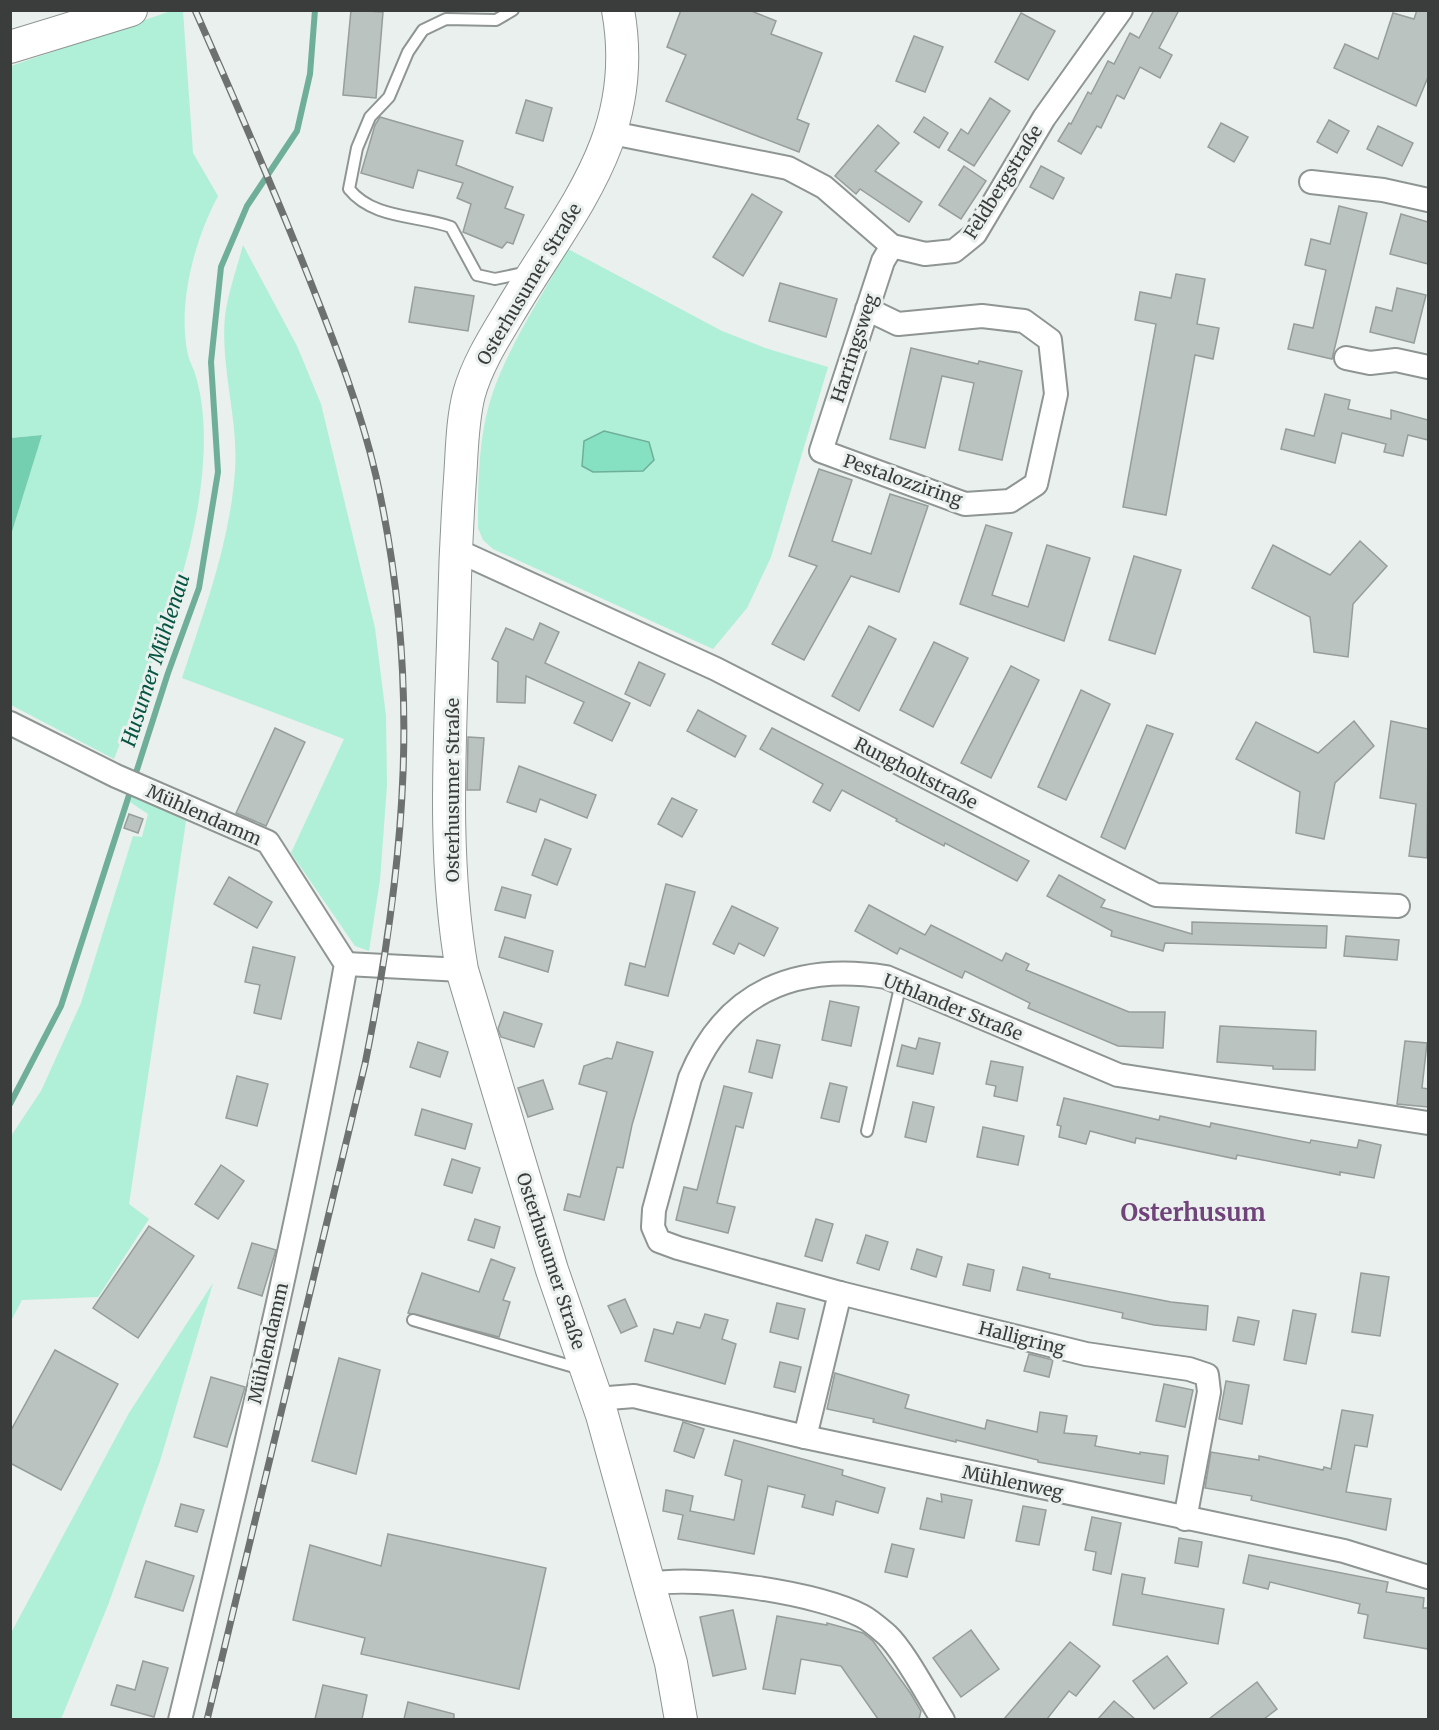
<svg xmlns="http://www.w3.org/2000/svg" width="1439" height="1730" font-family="Merriweather,serif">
  <rect width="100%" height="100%" fill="#e9f0ed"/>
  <g fill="#b0efd8">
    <path d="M171 11H183L193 153 218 196C194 241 177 305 188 355 190 363 194 369 196 377 204 404 205 435 203 463 196 566 151 665 114 759L11 705V535L42 435 11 438V66Z"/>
    <path d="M243 245 297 346 321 404 375 628 386 716 387 785 380 880 369 951 355 946 291 853 344 739 182 678C204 611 230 543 235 471 239 420 220 368 225 316 228 293 237 268 243 245Z"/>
    <path d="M568 249 722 331 765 348 828 367 771 557 747 608 713 649 493 549 483 540 478 528C478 488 478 444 489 405 503 354 542 296 568 249Z"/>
    <path d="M134 792 186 821 129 1204 149 1219 98 1297 22 1300 11 1321V1136L41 1091 81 1003 133 836 142 837 148 814 130 802Z"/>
    <path d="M213 1283 160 1461 108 1605 61 1719H11V1633L129 1413Z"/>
  </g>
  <path fill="#74cfb0" d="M42 435 11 535V438Z"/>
  <path fill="#86e0c2" stroke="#6faf9a" stroke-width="1.5" d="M604 431 649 442 654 460 643 471 593 472 582 466 584 441Z"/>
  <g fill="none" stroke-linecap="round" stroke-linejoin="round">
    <g stroke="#6faf9a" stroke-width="6">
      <path d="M134 779 168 673 199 588 218 472 211 362 221 267 247 206 297 131 310 74 315 10"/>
      <path d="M10 1104 61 1006 131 789"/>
    </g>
  </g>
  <g fill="#bbc3c0" stroke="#969d9a" stroke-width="1.5">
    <path d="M351 10 383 12 376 98 343 95Z"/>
    <path d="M681 10H749L776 21 771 34 822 53 797 119 809 124 799 152 666 101 686 55 667 47Z"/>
    <path d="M1154 10H1179L1159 48 1172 55 1160 78 1140 67 1124 99 1117 95 1101 128 1097 126 1081 154 1058 141 1069 123 1071 124 1088 92 1091 94 1108 61 1114 64 1130 33 1139 38Z"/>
    <path d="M1417 10H1428V77L1416 106 1334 68 1345 44 1378 59 1393 13 1414 19Z"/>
    <path d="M1021 13 1055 31 1028 80 995 62Z"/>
    <path d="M914 36 943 47 925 92 896 81Z"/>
    <path d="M990 98 1010 111 974 166 948 150 961 129 968 134Z"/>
    <path d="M526 100 552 108 543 141 516 133Z"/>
    <path d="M380 117 463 141 456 165 513 187 505 208 524 215 513 244 507 242 502 248 463 232 471 204 457 198 463 183 418 170 413 188 361 173 375 125Z"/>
    <path d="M924 117 948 133 939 148 914 132Z"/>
    <path d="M1329 120 1349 131 1337 153 1317 142Z"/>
    <path d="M1221 123 1248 137 1234 162 1208 147Z"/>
    <path d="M878 125 899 143 875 171 922 202 909 222 860 189 856 194 835 176Z"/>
    <path d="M1378 126 1413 143 1402 166 1367 149Z"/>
    <path d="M964 166 986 181 961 219 939 205Z"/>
    <path d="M1041 166 1064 178 1053 199 1030 187Z"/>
    <path d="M752 194 782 212 743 276 713 257Z"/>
    <path d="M1339 206 1367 213 1332 359 1288 349 1294 324 1313 328 1326 270 1305 265 1311 239 1330 244Z"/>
    <path d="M1401 214 1428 222V264L1390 254Z"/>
    <path d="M1176 274 1205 279 1197 324 1219 328 1213 359 1195 355 1166 515 1123 507 1156 324 1135 320 1140 292 1171 298Z"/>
    <path d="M780 283 837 299 826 337 769 321Z"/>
    <path d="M415 287 474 296 468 331 409 322Z"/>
    <path d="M1397 288 1426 295 1414 343 1370 332 1376 307 1392 311Z"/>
    <path d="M911 348 978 364 979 361 1022 371 1002 460 959 450 974 383 942 376 925 448 890 439Z"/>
    <path d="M1325 394 1350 400 1348 409 1391 419V410L1428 420V440L1408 435 1403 456 1384 452 1386 444 1342 433 1335 463 1281 449 1286 429 1314 436Z"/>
    <path d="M819 469 852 480 832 541 871 554 890 494 928 506 899 592 851 576 804 660 772 644 817 566 789 556Z"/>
    <path d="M986 525 1012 533 992 595 1028 607 1047 545 1090 558 1064 641 960 604Z"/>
    <path d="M1360 541 1387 566 1353 604 1348 657 1314 652 1310 617 1252 588 1273 545 1330 575Z"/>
    <path d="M1134 556 1181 570 1155 654 1109 640Z"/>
    <path d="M540 623 559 632 545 663 630 703 612 741 574 723 584 702 526 676 525 703 497 702 498 662 492 659 506 628 533 640Z"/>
    <path d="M869 626 896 639 859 711 832 696Z"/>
    <path d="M934 642 968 658 933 727 900 710Z"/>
    <path d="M639 662 665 674 650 706 625 694Z"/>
    <path d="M1011 666 1039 680 991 778 961 763Z"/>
    <path d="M1081 690 1110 704 1066 800 1038 787Z"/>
    <path d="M698 710 746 736 735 757 687 731Z"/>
    <path d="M1354 721 1374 746 1335 783 1324 839 1296 833 1300 792 1236 759 1256 722 1318 753Z"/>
    <path d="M1391 721 1428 729 1427 858 1409 856 1416 804 1380 798Z"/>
    <path d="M1147 725 1173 734 1125 849 1101 837Z"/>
    <path d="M275 728 305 742 266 826 236 813Z"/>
    <path d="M772 728 1029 861 1017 881 945 843 944 846 896 821 897 819 842 790 830 811 813 802 823 784 760 749Z"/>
    <path d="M468 737 484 738 480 790H467Z"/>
    <path d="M519 766 596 795 587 818 540 799 536 812 507 802Z"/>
    <path d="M672 798 697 810 682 837 658 824Z"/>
    <path d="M129 814 143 819 138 833 124 828Z"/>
    <path d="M545 839 571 849 557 885 532 875Z"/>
    <path d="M1059 875 1105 900 1101 907 1192 934V922L1327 926 1326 948 1165 943 1163 951 1111 936 1112 931 1047 896Z"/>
    <path d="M229 877 272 902 257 928 214 904Z"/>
    <path d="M666 884 695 892 668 996 625 985 630 963 645 967Z"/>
    <path d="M502 887 531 895 525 918 495 910Z"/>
    <path d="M869 905 925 935 931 925 1002 961 1006 953 1029 964 1026 970 1129 1012H1165L1163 1048 1118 1046 1028 1008 1030 1003 965 971 962 978 900 948 897 954 855 931Z"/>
    <path d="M732 906 778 928 764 956 739 943 734 954 713 944Z"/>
    <path d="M1346 936 1399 940 1397 960 1344 956Z"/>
    <path d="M505 937 553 951 548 972 499 957Z"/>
    <path d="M253 947 295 957 281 1019 254 1013 260 985 245 982Z"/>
    <path d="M830 1001 859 1007 851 1046 822 1040Z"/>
    <path d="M504 1012 542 1024 534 1047 501 1037 498 1029Z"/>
    <path d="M1220 1026 1316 1031 1315 1070 1273 1069V1066L1217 1062Z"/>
    <path d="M919 1038 940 1043 933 1074 897 1066 902 1045 916 1049Z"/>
    <path d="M757 1040 780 1045 772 1078 749 1072Z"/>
    <path d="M1405 1041 1427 1043 1422 1088 1428 1089V1107L1397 1104Z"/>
    <path d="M418 1042 448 1052 440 1077 410 1067Z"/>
    <path d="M617 1042 653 1052 632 1125 623 1168 617 1167 604 1220 564 1210 568 1194 580 1197 607 1092 579 1084 584 1066 607 1058 612 1059Z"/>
    <path d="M991 1061 1023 1067 1017 1101 994 1096 996 1086 986 1084Z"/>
    <path d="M237 1076 268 1084 257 1126 226 1118Z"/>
    <path d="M543 1080 553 1109 528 1117 518 1088Z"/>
    <path d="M830 1083 847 1087 839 1122 821 1118Z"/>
    <path d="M724 1086 752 1093 743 1128 736 1126 717 1203 735 1207 728 1233 676 1220 684 1187 697 1190Z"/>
    <path d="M1064 1098 1159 1120 1160 1116 1210 1127 1211 1123 1310 1143 1311 1140 1357 1148 1359 1140 1381 1145 1374 1178 1340 1172V1175L1237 1155 1236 1159 1136 1138 1135 1143 1090 1131 1086 1144 1059 1137 1061 1126 1057 1125Z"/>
    <path d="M913 1102 934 1107 926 1142 905 1137Z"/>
    <path d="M422 1109 472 1124 465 1149 415 1135Z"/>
    <path d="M983 1127 1024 1136 1018 1165 977 1157Z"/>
    <path d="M452 1159 480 1168 472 1193 444 1185Z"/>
    <path d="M221 1165 244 1181 218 1219 195 1204Z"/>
    <path d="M475 1219 500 1227 494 1248 468 1240Z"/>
    <path d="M816 1219 833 1224 822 1261 805 1256Z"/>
    <path d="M149 1226 194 1256 138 1338 93 1308Z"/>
    <path d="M866 1235 888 1242 879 1270 857 1263Z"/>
    <path d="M252 1243 276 1250 262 1296 238 1288Z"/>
    <path d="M917 1249 942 1257 936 1277 911 1269Z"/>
    <path d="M491 1259 515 1268 503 1300 510 1302 499 1337 408 1313 422 1273 479 1292Z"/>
    <path d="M968 1264 994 1270 990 1291 963 1285Z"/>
    <path d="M1023 1267 1050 1274 1049 1278 1171 1302 1208 1306 1206 1330 1154 1325 1122 1318 1123 1313 1017 1290Z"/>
    <path d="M1361 1273 1389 1277 1380 1336 1352 1332Z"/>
    <path d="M625 1299 637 1326 621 1333 608 1306Z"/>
    <path d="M777 1303 805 1309 798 1339 770 1332Z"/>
    <path d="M1293 1310 1316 1314 1306 1364 1284 1360Z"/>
    <path d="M705 1314 728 1320 722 1339 736 1344 725 1384 645 1361 654 1329 673 1334 677 1322 700 1328Z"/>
    <path d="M1238 1317 1259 1321 1254 1345 1233 1341Z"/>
    <path d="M55 1350 118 1384 61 1490 10 1463V1432Z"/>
    <path d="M1029 1354 1053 1360 1049 1377 1024 1371Z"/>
    <path d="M339 1358 380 1370 356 1474 312 1461Z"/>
    <path d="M780 1362 801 1367 795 1392 774 1387Z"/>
    <path d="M835 1373 909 1395 905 1408 985 1429 987 1420 1037 1432 1040 1412 1067 1416 1064 1433 1097 1436 1095 1446 1140 1454V1452L1168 1456 1164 1484 1038 1462V1460L956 1440V1442L873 1422 874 1419 827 1409Z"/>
    <path d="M211 1377 245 1387 227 1447 194 1437Z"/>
    <path d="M1226 1381 1249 1385 1242 1424 1219 1419Z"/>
    <path d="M1164 1384 1193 1390 1185 1427 1156 1421Z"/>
    <path d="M1342 1410 1373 1415 1367 1447 1355 1445 1346 1492 1391 1499 1386 1530 1251 1500 1252 1496 1205 1488 1211 1452 1259 1460V1456L1323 1470 1324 1467 1331 1469Z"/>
    <path d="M683 1422 704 1429 694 1458 674 1451Z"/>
    <path d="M734 1440 843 1470 842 1475 885 1488 878 1513 836 1501 833 1515 802 1507 805 1495 768 1486 754 1554 678 1539 683 1515 663 1511 666 1490 693 1496 690 1511 734 1520 742 1480 725 1475Z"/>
    <path d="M941 1494 972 1500 964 1538 920 1529 927 1498 942 1502Z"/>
    <path d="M181 1504 204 1510 197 1532 175 1526Z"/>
    <path d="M1023 1506 1046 1510 1039 1545 1016 1541Z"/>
    <path d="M1092 1517 1121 1523 1111 1574 1093 1570 1096 1552 1085 1550Z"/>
    <path d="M388 1534 546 1568 519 1689 361 1654 365 1638 293 1620 310 1545 381 1566Z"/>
    <path d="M1179 1538 1202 1542 1198 1567 1175 1563Z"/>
    <path d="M892 1544 914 1549 907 1577 885 1572Z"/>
    <path d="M1249 1555 1388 1582 1386 1592 1424 1598 1423 1608H1428V1649L1364 1638 1368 1615 1358 1613 1360 1604 1270 1582 1268 1589 1243 1583Z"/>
    <path d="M146 1561 194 1576 183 1611 135 1597Z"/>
    <path d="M1122 1574 1145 1578 1142 1594 1224 1609 1218 1644 1113 1625Z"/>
    <path d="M733 1610 746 1669 713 1676 700 1617Z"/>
    <path d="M777 1616 827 1625V1623L863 1633 873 1641 911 1694 921 1711 919 1719H878L841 1666 801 1659 795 1694 763 1689Z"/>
    <path d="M971 1630 999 1669 961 1697 933 1658Z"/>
    <path d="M1070 1642 1100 1666 1076 1696 1069 1691 1047 1719H1004Z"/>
    <path d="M1167 1656 1187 1683 1154 1709 1133 1681Z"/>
    <path d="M143 1661 168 1668 154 1717 111 1705 117 1685 135 1690Z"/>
    <path d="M1257 1682 1277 1709 1264 1719H1209Z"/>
    <path d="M323 1685 367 1695 362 1719H315Z"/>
    <path d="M1114 1701 1135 1719H1098Z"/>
    <path d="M408 1702 454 1714V1719H404Z"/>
  </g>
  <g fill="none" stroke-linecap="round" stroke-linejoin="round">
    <defs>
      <g id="lane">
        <path d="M513 10 496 20 446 19 423 30 408 52 389 97 370 117 357 148 349 189C373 219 417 215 451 227L477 275 495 279 528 272"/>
        <path d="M867 1131 901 983"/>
        <path d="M413 1320 581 1369"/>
      </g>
      <g id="street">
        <path d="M612 133 788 168 824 187 892 246 925 254 954 251 975 234 1044 118 1121 10"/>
        <path d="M1311 182 1383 190 1428 200"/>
        <path d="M867 309 898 324 982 316 1024 321 1050 340 1056 394 1036 484 1010 501 965 504 821 451 883 261 892 246"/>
        <path d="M1346 358 1370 363 1396 360 1428 367"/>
        <path d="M456 550 716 669 1156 895 1398 906"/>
        <path d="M10 723 116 776 268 842 346 964C301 1218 241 1469 180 1720"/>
        <path d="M346 964 462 970"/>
        <path d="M840 1293 678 1248 659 1241 653 1227 654 1210 690 1078C726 990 797 963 886 977L1118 1075 1428 1123"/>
        <path d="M596 1399 634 1396 805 1437 1344 1551 1428 1577"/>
        <path d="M805 1437 840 1293 1086 1354 1189 1369 1207 1375 1209 1392 1185 1519"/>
        <path d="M650 1584C699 1575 817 1593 862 1616 870 1620 880 1629 887 1635 905 1652 928 1697 943 1720"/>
      </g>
      <g id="secondary">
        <path d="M618 10C641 137 569 211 509 313 494 338 477 365 469 394 462 421 462 451 460 479 457 522 455 566 454 609 451 730 441 851 462 970L552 1270 602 1415 671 1663 681 1720"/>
        <path d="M10 47 131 10"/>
      </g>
    </defs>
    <use href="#lane" stroke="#8e9592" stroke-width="14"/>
    <use href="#street" stroke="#8e9592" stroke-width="26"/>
    <use href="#secondary" stroke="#8e9592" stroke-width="34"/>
    <use href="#lane" stroke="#fff" stroke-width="10"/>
    <use href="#street" stroke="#fff" stroke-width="22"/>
    <use href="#secondary" stroke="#fff" stroke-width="32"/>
    <defs>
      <path id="rail" d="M195 10C234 98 272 185 307 273 333 339 360 406 376 476 422 680 406 861 365 1064L207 1720"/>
    </defs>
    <use href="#rail" stroke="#6d716f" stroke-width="7"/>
    <use href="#rail" stroke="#e9f0ed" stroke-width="4.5" stroke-dasharray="14" stroke-linecap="butt"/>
  </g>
  <g text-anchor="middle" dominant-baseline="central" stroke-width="6" stroke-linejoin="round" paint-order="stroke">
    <g font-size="18" fill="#3a3d3b" stroke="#e9f0ed">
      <text transform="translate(1003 182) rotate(-58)">Feldbergstraße</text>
      <text transform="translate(529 284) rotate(-59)">Osterhusumer Straße</text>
      <text transform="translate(854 348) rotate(-72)">Harringsweg</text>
      <text transform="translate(903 480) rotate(19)">Pestalozziring</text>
      <text transform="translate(916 773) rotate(27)">Rungholtstraße</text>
      <text transform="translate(452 790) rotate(-90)">Osterhusumer Straße</text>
      <text transform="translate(204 815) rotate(24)">Mühlendamm</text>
      <text transform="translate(953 1007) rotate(22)">Uthlander Straße</text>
      <text transform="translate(551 1261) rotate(72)">Osterhusumer Straße</text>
      <text transform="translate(1022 1338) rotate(14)">Halligring</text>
      <text transform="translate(268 1343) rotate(-77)">Mühlendamm</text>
      <text transform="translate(1013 1482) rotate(12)">Mühlenweg</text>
    </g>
    <g font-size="20" font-style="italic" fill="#065542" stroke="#e9f0ed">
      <text transform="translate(155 660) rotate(-72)">Husumer Mühlenau</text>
    </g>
    <g font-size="24" font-weight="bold" fill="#70437a" stroke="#e9f0ed">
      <text x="1193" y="1212">Osterhusum</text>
    </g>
  </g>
  <rect width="1439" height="1730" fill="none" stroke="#3a3d3b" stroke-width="24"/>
</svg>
